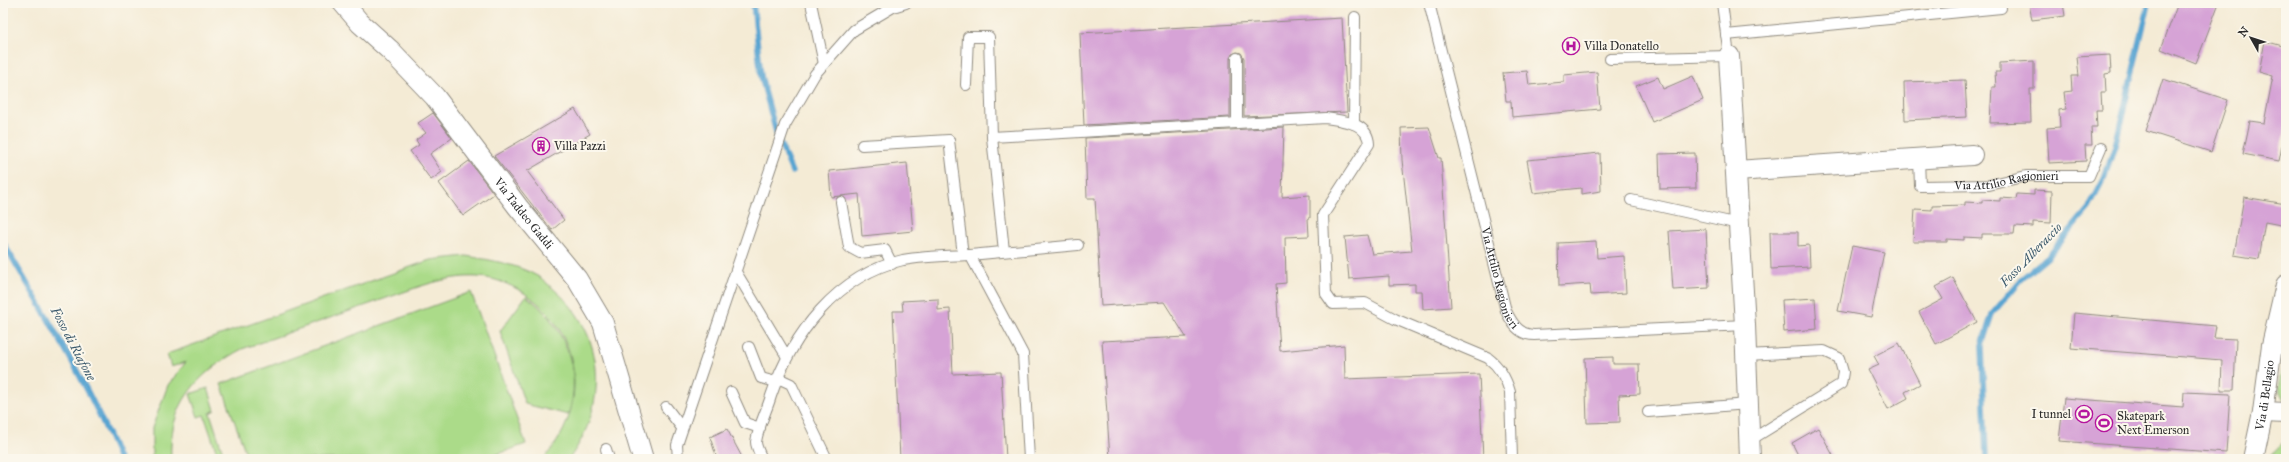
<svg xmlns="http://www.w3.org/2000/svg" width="2289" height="462" font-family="'IM FELL Great Primer',serif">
  <rect width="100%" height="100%" fill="#fbf7ec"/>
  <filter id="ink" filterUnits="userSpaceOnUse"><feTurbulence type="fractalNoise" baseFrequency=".025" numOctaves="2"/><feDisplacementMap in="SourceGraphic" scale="8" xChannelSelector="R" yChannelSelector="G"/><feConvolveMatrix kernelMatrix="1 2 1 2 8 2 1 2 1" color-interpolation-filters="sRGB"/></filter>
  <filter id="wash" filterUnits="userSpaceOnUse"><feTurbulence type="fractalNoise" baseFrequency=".012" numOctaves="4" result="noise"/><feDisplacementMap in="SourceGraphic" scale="16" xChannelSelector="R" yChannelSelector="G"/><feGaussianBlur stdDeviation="0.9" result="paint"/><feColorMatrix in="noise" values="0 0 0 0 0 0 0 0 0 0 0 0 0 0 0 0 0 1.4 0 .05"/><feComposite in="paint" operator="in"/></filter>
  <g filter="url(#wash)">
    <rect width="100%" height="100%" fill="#f4ebd5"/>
    <g fill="#abdb89" stroke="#6b835a">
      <path d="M466 256C491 260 517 264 539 277 545 281 551 287 556 291 607 336 608 406 569 459H543C599 401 576 307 499 281 471 272 444 279 418 287L242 349C197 373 168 405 171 459H152V428L168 385 186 362 171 367 167 354 430 260Z"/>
      <path d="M471 292 526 444 484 459H248L221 384Z"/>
      <path d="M526 296C563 322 584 372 568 415L525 404 500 331Z"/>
      <path d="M2286 346V404L2278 388Z"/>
      <path d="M208 388 215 410 210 413 225 459H219L204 415 198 417 190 394Z"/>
      <path d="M2286 440V459H2268V457Z"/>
    </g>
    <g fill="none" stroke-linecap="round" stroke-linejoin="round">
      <g stroke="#59a4d1" stroke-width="5.5">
        <path d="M753 3 761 76 777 136 792 172"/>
        <path d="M3 242C44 313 88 383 119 459"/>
        <path d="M1986 459 1982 345 1992 314 2021 280 2048 257 2063 239 2089 208 2104 179 2115 146 2149 3"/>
      </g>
    </g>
    <g id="blocks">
      <g fill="#d6a3d6">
        <path d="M2029 3H2063L2065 16 2032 20Z"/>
        <path d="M2178 3H2219L2196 63 2161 49Z"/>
        <path d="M1342 18 1347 112 1244 116V58L1241 53 1237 52 1232 54 1230 58V117L1084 125 1080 33Z"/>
        <path d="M2265 41 2286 47V126L2279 161 2243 154 2250 121 2264 123 2273 76 2259 72Z"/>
        <path d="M2110 55 2111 73 2105 74 2106 92H2101L2102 110H2096L2097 127H2091L2092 145H2085L2086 161 2049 163 2047 128 2060 127 2059 110 2066 109 2064 92 2072 91 2071 76H2079L2077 57Z"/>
        <path d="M2034 61V89H2030L2031 122 1990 123 1992 87H1996L1995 72H2000V63Z"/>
        <path d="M1527 71 1529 85 1564 82V75L1597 72 1600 109 1512 117 1511 101H1506L1503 73Z"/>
        <path d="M1693 76 1703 100 1652 122 1636 86 1658 77 1663 89Z"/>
        <path d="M2163 79 2228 100 2211 152 2146 131Z"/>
        <path d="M1965 80 1967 117 1905 120 1904 82Z"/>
        <path d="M575 109 590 134 527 171 564 220 552 230 494 156Z"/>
        <path d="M433 113 452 138 430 154 442 172 431 180 410 151 419 145 416 140 426 133 418 123Z"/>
        <path d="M1284 127 1282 197 1310 195V218H1308L1309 236 1285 237 1286 283 1276 284 1280 351 1344 345 1345 379 1479 374 1483 459H1110L1102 341 1186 337 1164 302 1101 306 1095 198H1087L1085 138Z"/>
        <path d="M1429 127 1439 158H1441L1451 307 1423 309 1422 291H1415V284L1389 285V276L1349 279 1345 237 1367 235 1372 254 1412 251 1402 160 1401 128Z"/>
        <path d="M1600 153 1601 191 1581 194V188L1533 193 1527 160Z"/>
        <path d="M1695 153 1696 188 1660 189 1659 154Z"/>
        <path d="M469 161 494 194 463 216 439 183Z"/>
        <path d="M907 163 913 231 862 236 859 194 831 197 829 171Z"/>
        <path d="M2034 190 2052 191 2051 223 2033 222V227L2015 226 2014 234H1982V238L1964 237V240L1947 239V242H1913L1915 209 1932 210V206L1965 205V202L1982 203V200L2000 201V198L2016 199 2017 194 2034 195Z"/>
        <path d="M2244 197 2286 204V226L2265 222 2259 259 2234 255Z"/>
        <path d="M1706 229 1709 288 1673 290 1669 231Z"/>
        <path d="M1770 232H1798V246L1809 245 1810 267 1771 269Z"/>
        <path d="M1596 241 1597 258 1624 256 1626 293 1591 295 1590 284 1559 286 1558 243Z"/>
        <path d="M1852 246 1884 252 1871 317 1838 311Z"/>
        <path d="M1953 278 1977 322 1936 344 1919 312 1943 299 1936 287Z"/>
        <path d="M1815 298 1817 329 1784 332 1782 300Z"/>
        <path d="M938 299V310L950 309 953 374 1001 372 1006 459H942V457L900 459 893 311H903L902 301Z"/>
        <path d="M2074 313 2216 326 2214 338 2236 339 2234 390H2221L2222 360 2071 348Z"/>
        <path d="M1899 343 1920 384 1905 392 1908 398 1888 409 1868 370 1879 365 1874 356Z"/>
        <path d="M1613 357V364H1639L1640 394 1619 395 1620 422 1587 423 1585 358Z"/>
        <path d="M2184 392 2230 394 2226 453 2059 441 2064 398 2183 407Z"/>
        <path d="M1818 428 1835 459H1800L1792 443Z"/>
        <path d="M727 429 743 459H717L710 437Z"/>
      </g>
    </g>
  </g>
  <g filter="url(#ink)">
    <use href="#blocks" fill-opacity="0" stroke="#908b80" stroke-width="1"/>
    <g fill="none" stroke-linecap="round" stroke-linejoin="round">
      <defs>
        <g id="lane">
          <path d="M811 3 824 64"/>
          <path id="s1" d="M1429 3 1506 311C1512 323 1519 335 1534 335L1745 325"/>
          <path d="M1726 35 2001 8"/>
          <path d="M1610 59 1729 56 1722 3"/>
          <path d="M966 85 968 37H989L992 137 1004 251"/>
          <path d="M1237 123V58"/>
          <path d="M1354 124 1355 17"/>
          <path d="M992 137 1326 118C1343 121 1368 122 1369 144L1323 215 1326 294 1333 304 1365 303 1395 319 1488 358C1500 367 1506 378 1510 392L1512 459"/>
          <path d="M862 145 949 140 963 255"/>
          <path id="s2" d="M1919 159 1920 186 1989 185 2026 176H2089L2101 148"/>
          <path d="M1631 200 1739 224"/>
          <path d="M841 202 849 247 860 253 885 250 892 264"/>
          <path d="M970 255 1078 245"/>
          <path d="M736 272 787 357"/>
          <path d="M749 347 761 378 776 382"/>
          <path d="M1746 355 1824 351 1839 358 1843 372 1841 384 1757 436 1749 437"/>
          <path d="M778 378 791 384 827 459"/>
          <path d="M731 392 745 423 760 428"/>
          <path d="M666 407 682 428"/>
          <path d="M1648 412 1748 404"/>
          <path d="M606 449 609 459"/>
          <path d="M678 459 677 445 785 125 815 74 854 30 893 7 906 3"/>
          <path d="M762 459C760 454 756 447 756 442 758 427 767 410 771 396 792 334 837 275 903 260 925 256 948 256 970 255L1023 354 1029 459"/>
        </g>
        <g id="street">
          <path id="s3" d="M343 3 360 23 391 51 435 97 518 207 577 279 603 323 643 459"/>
          <path d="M1729 56 1745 325 1750 459"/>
          <path d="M1736 171 1972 155"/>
          <path d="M2263 412 2286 413"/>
          <path id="s4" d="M2253 459 2263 412 2272 345 2286 285"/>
        </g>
      </defs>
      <use href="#lane" stroke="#908b80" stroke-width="12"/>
      <use href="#street" stroke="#908b80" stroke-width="22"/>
      <use href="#lane" stroke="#fff" stroke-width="10"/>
      <use href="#street" stroke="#fff" stroke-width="20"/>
    </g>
  </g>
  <defs>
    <symbol id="hospital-ring" viewBox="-11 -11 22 22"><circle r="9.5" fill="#fbf7ec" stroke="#b5179e" stroke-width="1.5"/><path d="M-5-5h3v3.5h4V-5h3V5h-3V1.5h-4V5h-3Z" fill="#b5179e"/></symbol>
    <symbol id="building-ring" viewBox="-11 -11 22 22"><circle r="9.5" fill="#fbf7ec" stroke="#b5179e" stroke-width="1.5"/><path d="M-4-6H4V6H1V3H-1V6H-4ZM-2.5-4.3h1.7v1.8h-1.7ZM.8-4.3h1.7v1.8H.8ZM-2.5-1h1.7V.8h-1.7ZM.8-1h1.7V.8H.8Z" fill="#b5179e"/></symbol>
    <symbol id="stadium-ring" viewBox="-11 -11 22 22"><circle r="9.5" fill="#fbf7ec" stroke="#b5179e" stroke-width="1.5"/><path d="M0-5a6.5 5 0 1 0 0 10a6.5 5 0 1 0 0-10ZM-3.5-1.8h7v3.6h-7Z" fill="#b5179e"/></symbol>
  </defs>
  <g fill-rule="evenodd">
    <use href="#hospital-ring" x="1561" y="36" width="20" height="20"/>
    <use href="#building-ring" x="531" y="136" width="20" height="20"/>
    <use href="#stadium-ring" x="2074" y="404" width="20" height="20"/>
    <use href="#stadium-ring" x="2094" y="413" width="20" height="20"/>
  </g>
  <g text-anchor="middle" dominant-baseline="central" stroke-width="4" stroke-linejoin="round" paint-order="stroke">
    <g font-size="12" fill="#2b2b2b" stroke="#fbf7ec" text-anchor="start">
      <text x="1584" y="46">Villa Donatello</text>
      <text x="554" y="146">Villa Pazzi</text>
      <text x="2071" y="414" text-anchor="end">I tunnel</text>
      <text x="2117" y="416">Skatepark<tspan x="2117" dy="14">Next Emerson</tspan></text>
    </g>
    <g font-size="12" fill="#2b2b2b" stroke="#fbf7ec">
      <text stroke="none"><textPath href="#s2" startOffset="114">Via Attilio Ragionieri</textPath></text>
      <text stroke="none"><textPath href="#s3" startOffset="278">Via Taddeo Gaddi</textPath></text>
      <text stroke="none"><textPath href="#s1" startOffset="284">Via Attilio Ragionieri</textPath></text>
      <text stroke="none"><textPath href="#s4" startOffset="65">Via di Bellagio</textPath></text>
    </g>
    <g font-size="13" font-style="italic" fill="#3d5b6d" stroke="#fbf7ec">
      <text transform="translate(2031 255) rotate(-46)">Fosso Alberaccio</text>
      <text transform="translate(73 344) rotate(62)">Fosso di Riafone</text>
    </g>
  </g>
  <rect width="2289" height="462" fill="none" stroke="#fbf7ec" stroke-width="16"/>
  <g transform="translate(2251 38) rotate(309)" stroke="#fbf7ec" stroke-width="3" paint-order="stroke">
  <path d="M0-3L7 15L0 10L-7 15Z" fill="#2b2b2b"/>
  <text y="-6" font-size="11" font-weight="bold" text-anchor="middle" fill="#2b2b2b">N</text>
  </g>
</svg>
